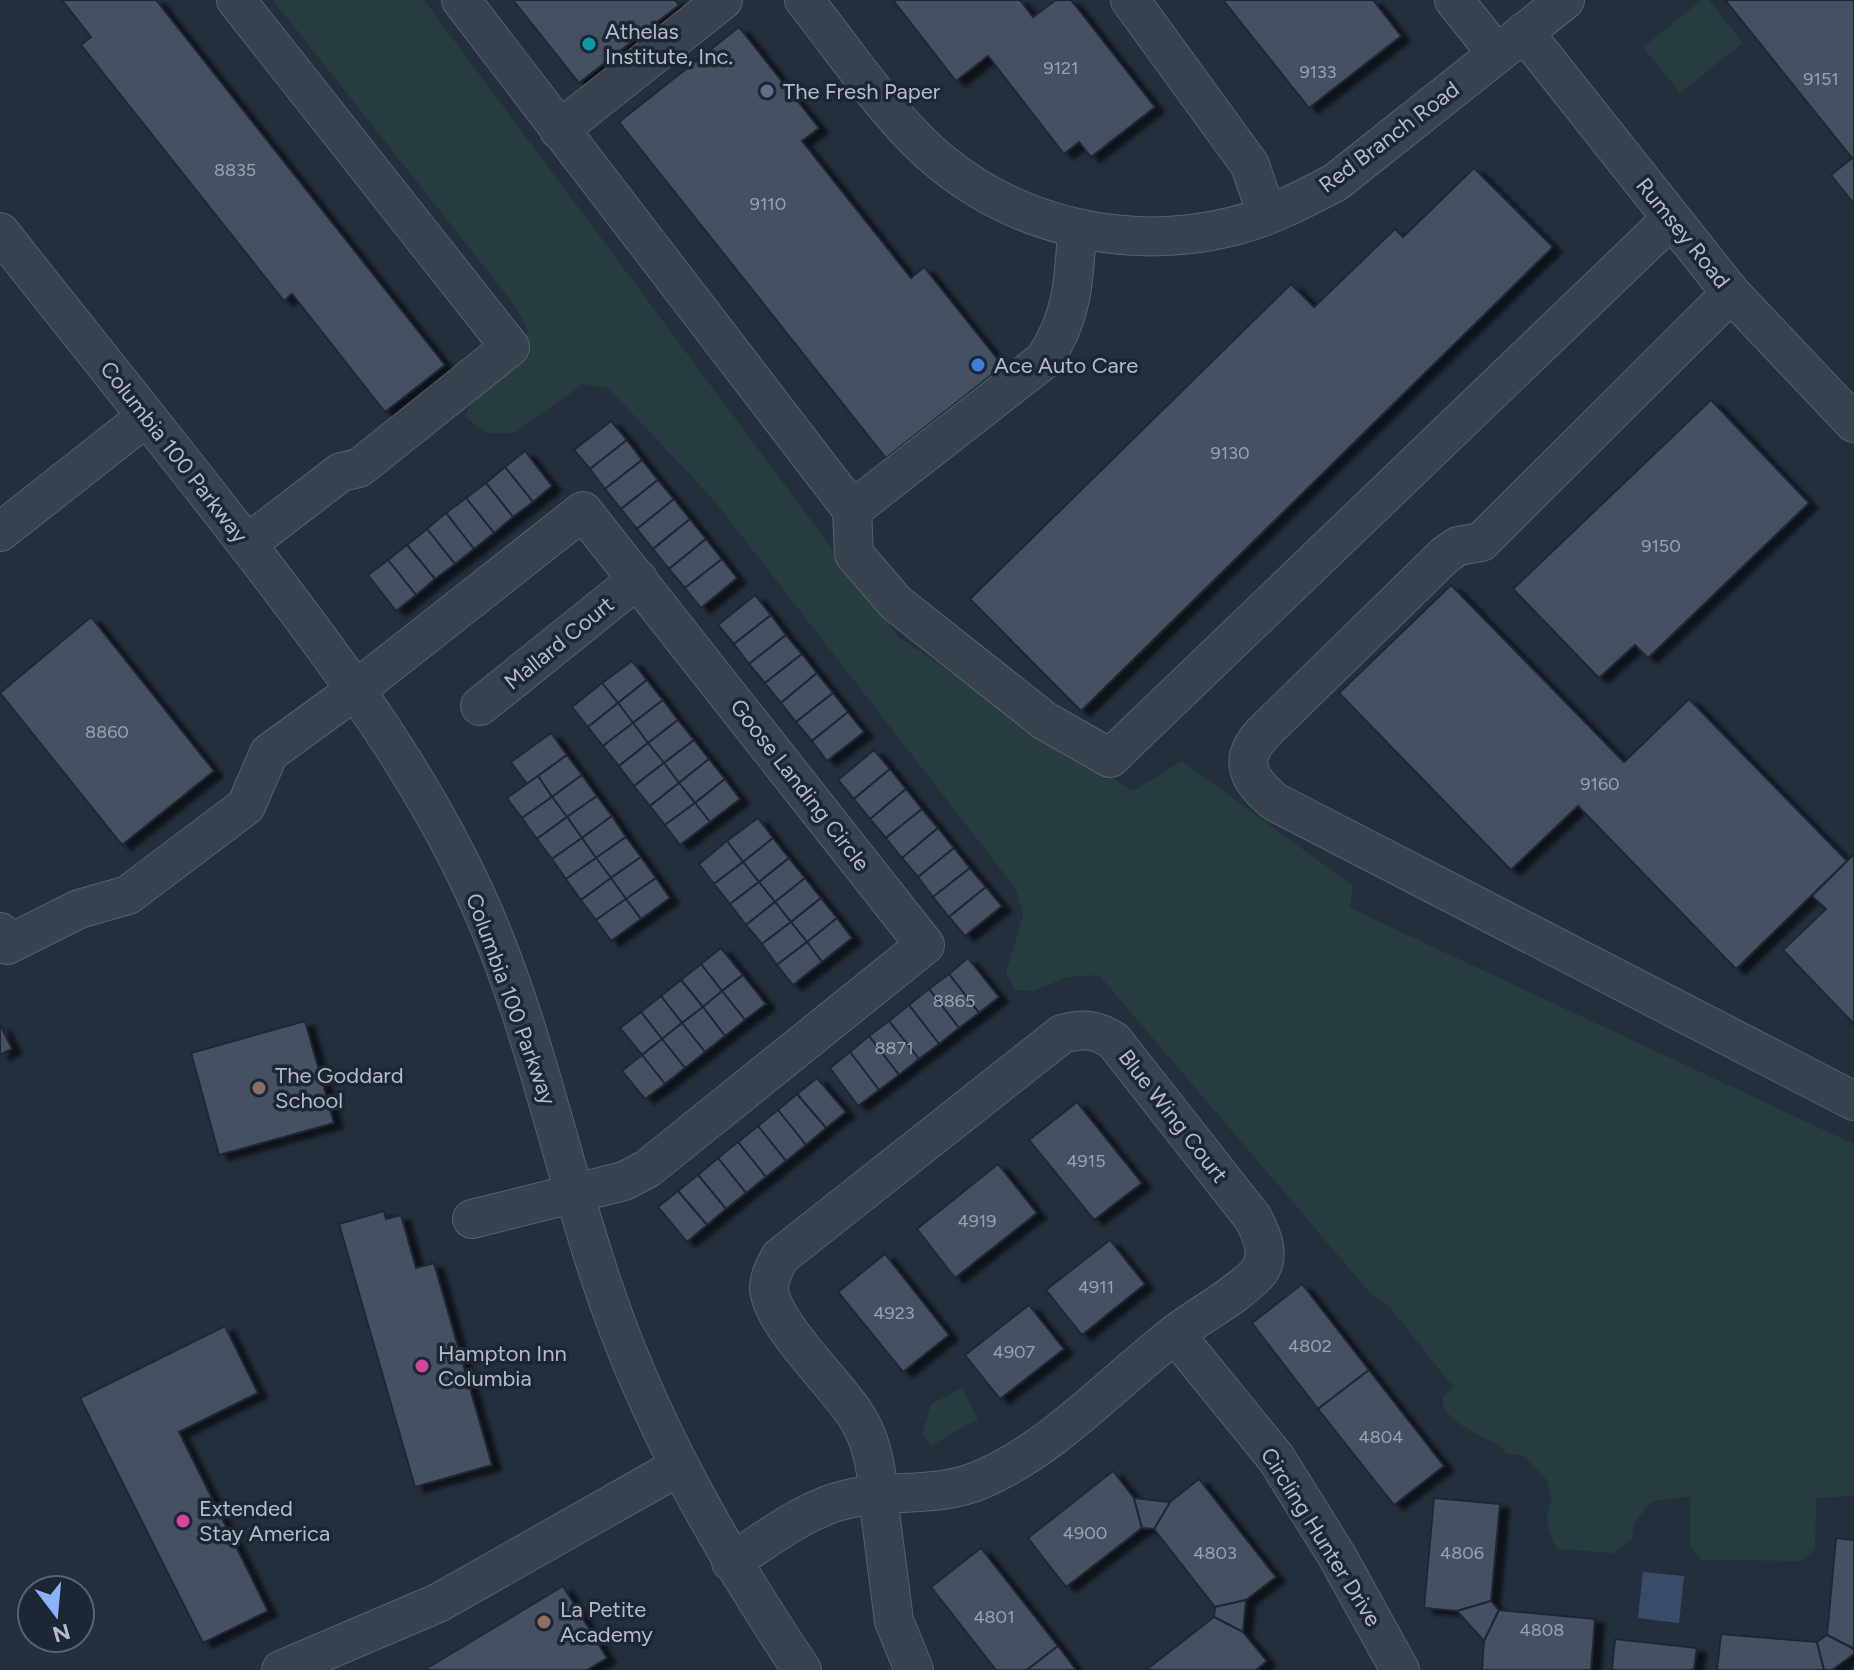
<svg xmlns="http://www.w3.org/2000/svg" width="1854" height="1670" font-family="Figtree,sans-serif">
  <defs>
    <filter id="shadow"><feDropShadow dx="9" dy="5" stdDeviation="2" flood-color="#0009"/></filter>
  </defs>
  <rect width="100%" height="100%" fill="#242f3e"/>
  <g fill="#263c3f">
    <path d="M273 0H424L898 637 1133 791 1182 761 1353 886 1350 908 1854 1144V1496L1816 1498 1815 1549 1802 1561 1701 1560 1690 1546V1496L1651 1502 1634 1523 1632 1538 1615 1553 1557 1549C1547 1533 1543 1516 1552 1500L1546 1479 1524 1456 1506 1453 1500 1446 1464 1427 1445 1411 1442 1399 1453 1387 1388 1305 1371 1294 1099 975 1068 977 1034 991 1015 990 1006 973 1023 915 1016 889 713 499 608 388 583 384 514 433H487L465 417 475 394 522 351 528 330 513 303Z"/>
    <path d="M1702 0H1709L1743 43 1680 93 1643 47Z"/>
    <path d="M962 1388 978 1419 930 1446 923 1433 931 1404Z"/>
  </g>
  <path fill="#394c67" d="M1643 1572 1684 1576 1679 1623 1638 1618Z"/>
  <g fill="#455162" stroke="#1f2835" stroke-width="2" filter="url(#shadow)">
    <path d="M62 0H156L445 365 385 412 292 294 284 301 81 45 91 37Z"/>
    <path d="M513 0H675L679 5 579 83Z"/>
    <path d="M893 0H1020L1033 17 1056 0H1071L1155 107 1091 157 1079 142 1064 154 988 56 956 81Z"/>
    <path d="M1223 0H1373L1401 36 1309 108Z"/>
    <path d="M1725 0H1854V204L1831 175 1852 158Z"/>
    <path d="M739 27 819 128 802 141 911 278 924 267 1003 366 886 458 619 122Z"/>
    <path d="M1474 168 1553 247 1081 711 970 599 1291 284 1314 307 1395 229 1403 237Z"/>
    <path d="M1711 400 1809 503 1648 658 1635 645 1599 678 1513 589Z"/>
    <path d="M611 421 627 440 590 469 574 450Z"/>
    <path d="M627 440 642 460 605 489 590 469Z"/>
    <path d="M525 451 552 486 533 502 505 467Z"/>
    <path d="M642 460 658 480 621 509 605 489Z"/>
    <path d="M505 467 533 502 513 517 486 483Z"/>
    <path d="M658 480 674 499 637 529 621 509Z"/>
    <path d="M486 483 513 517 494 533 466 498Z"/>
    <path d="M466 498 494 533 474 549 446 513Z"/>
    <path d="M674 499 690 519 653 549 637 529Z"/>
    <path d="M446 513 474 549 455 564 427 529Z"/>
    <path d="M690 519 706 539 669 569 653 549Z"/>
    <path d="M427 529 455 564 435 579 407 545Z"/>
    <path d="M706 539 722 559 685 588 669 569Z"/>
    <path d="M407 545 435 579 416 595 388 560Z"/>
    <path d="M722 559 737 578 701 608 685 588Z"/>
    <path d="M388 560 416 595 396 611 368 575Z"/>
    <path d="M1451 585 1624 762 1689 699 1847 861 1736 969 1578 806 1511 870 1339 693Z"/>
    <path d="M755 595 771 615 734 644 718 625Z"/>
    <path d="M771 615 786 635 749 664 734 644Z"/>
    <path d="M91 617 214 771 122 845 0 693Z"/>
    <path d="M786 635 802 654 765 683 749 664Z"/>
    <path d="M802 654 817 673 781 703 765 683Z"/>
    <path d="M632 661 647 680 618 703 602 683Z"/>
    <path d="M817 673 833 693 796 722 781 703Z"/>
    <path d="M647 680 663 700 633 723 618 703Z"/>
    <path d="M602 683 618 703 588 727 572 707Z"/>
    <path d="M833 693 848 712 812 741 796 722Z"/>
    <path d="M663 700 678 720 648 743 633 723Z"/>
    <path d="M618 703 633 723 603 746 588 727Z"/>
    <path d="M848 712 864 732 827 761 812 741Z"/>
    <path d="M678 720 694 740 664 763 648 743Z"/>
    <path d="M633 723 648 743 619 766 603 746Z"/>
    <path d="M551 733 567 755 527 784 511 762Z"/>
    <path d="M694 740 709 759 679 783 664 763Z"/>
    <path d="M648 743 664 763 634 786 619 766Z"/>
    <path d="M874 750 890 769 854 799 838 780Z"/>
    <path d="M567 755 582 775 552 797 538 776Z"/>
    <path d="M709 759 725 779 695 803 679 783Z"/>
    <path d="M664 763 679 783 650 806 634 786Z"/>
    <path d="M890 769 906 789 870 819 854 799Z"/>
    <path d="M582 775 597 796 567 817 552 797Z"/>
    <path d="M538 776 552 797 522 818 507 798Z"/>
    <path d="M725 779 740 799 710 822 695 803Z"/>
    <path d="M679 783 695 803 665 825 650 806Z"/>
    <path d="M906 789 922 809 886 838 870 819Z"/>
    <path d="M597 796 612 816 582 838 567 817Z"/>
    <path d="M552 797 567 817 537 839 522 818Z"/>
    <path d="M695 803 710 822 680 845 665 825Z"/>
    <path d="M922 809 938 828 902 858 886 838Z"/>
    <path d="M612 816 626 837 596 858 582 838Z"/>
    <path d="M567 817 582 838 552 859 537 839Z"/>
    <path d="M758 818 773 838 743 862 727 841Z"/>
    <path d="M938 828 954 848 918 877 902 858Z"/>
    <path d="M626 837 641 857 611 878 596 858Z"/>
    <path d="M582 838 596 858 566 879 552 859Z"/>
    <path d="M773 838 789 858 759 882 743 862Z"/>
    <path d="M727 841 743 862 714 884 699 864Z"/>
    <path d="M954 848 970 868 933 897 918 877Z"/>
    <path d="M1854 854V1024L1783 950 1826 909 1812 896Z"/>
    <path d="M641 857 656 878 626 899 611 878Z"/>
    <path d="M596 858 611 878 581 900 566 879Z"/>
    <path d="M789 858 805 878 775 902 759 882Z"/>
    <path d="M743 862 759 882 730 904 714 884Z"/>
    <path d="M970 868 986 887 949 917 933 897Z"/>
    <path d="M611 878 626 899 596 920 581 900Z"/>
    <path d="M656 878 670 898 641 919 626 899Z"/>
    <path d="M805 878 821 898 791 922 775 902Z"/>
    <path d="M759 882 775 902 746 925 730 904Z"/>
    <path d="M986 887 1002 906 965 936 949 917Z"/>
    <path d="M821 898 837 918 807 942 791 922Z"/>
    <path d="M626 899 641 919 611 941 596 920Z"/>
    <path d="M775 902 791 922 762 944 746 925Z"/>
    <path d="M837 918 852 938 822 962 807 942Z"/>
    <path d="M791 922 807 942 777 965 762 944Z"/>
    <path d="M807 942 822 962 793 985 777 965Z"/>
    <path d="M721 948 743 975 722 991 701 964Z"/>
    <path d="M968 958 999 997 979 1013 949 974Z"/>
    <path d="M701 964 722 991 703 1007 681 980Z"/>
    <path d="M949 974 979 1013 959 1028 929 989Z"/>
    <path d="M743 975 766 1004 745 1020 722 991Z"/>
    <path d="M681 980 703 1007 682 1023 661 996Z"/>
    <path d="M929 989 959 1028 939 1044 909 1005Z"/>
    <path d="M722 991 745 1020 725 1036 703 1007Z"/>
    <path d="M661 996 682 1023 662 1039 641 1012Z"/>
    <path d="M909 1005 939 1044 919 1059 889 1021Z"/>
    <path d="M703 1007 725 1036 705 1052 682 1023Z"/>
    <path d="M641 1012 662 1039 642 1055 620 1028Z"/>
    <path d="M305 1021 334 1123 219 1155 191 1053Z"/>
    <path d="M889 1021 919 1059 899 1075 869 1036Z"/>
    <path d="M682 1023 705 1052 685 1068 662 1039Z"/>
    <path d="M0 1024 12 1049 0 1055Z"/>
    <path d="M869 1036 899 1075 879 1090 850 1052Z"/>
    <path d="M662 1039 685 1068 665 1084 642 1055Z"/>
    <path d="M850 1052 879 1090 858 1106 830 1068Z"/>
    <path d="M642 1055 665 1084 645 1099 622 1071Z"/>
    <path d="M817 1078 846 1112 826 1128 797 1094Z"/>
    <path d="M797 1094 826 1128 806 1145 778 1110Z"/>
    <path d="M1077 1102 1142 1183 1094 1220 1029 1140Z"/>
    <path d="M778 1110 806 1145 786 1161 758 1126Z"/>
    <path d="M758 1126 786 1161 766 1177 738 1142Z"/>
    <path d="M738 1142 766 1177 746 1193 718 1158Z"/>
    <path d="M718 1158 746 1193 726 1209 698 1175Z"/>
    <path d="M998 1164 1037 1213 955 1278 917 1229Z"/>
    <path d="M698 1175 726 1209 707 1225 678 1191Z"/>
    <path d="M678 1191 707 1225 687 1242 658 1207Z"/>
    <path d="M384 1211 386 1219 401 1215 416 1268 434 1263 492 1465 415 1487 339 1224Z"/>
    <path d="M1110 1240 1145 1284 1082 1335 1046 1290Z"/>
    <path d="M885 1254 949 1335 903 1372 838 1292Z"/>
    <path d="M1302 1284 1369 1370 1318 1409 1252 1323Z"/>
    <path d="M1029 1305 1064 1349 1000 1399 965 1355Z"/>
    <path d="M225 1326 258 1393 179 1432 268 1611 203 1643 80 1398Z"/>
    <path d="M1369 1370 1444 1466 1394 1505 1318 1409Z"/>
    <path d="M1113 1471 1134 1498 1142 1528 1066 1587 1028 1538Z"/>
    <path d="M1199 1479 1276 1577 1246 1600 1215 1607 1154 1529 1170 1502Z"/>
    <path d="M1134 1498 1170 1502 1154 1529 1142 1528Z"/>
    <path d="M1434 1498 1500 1504 1491 1601 1457 1611 1424 1608Z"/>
    <path d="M1836 1538 1854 1540V1649L1827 1635Z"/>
    <path d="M981 1548 1058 1646 1027 1670H996L931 1587Z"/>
    <path d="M563 1586 607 1658 587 1670H424Z"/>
    <path d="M1246 1600 1243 1632 1214 1617 1215 1607Z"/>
    <path d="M1491 1601 1499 1610 1484 1641 1457 1611Z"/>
    <path d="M1499 1610 1595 1619 1591 1670H1482L1484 1641Z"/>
    <path d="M1214 1617 1243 1632 1267 1661 1256 1670H1146Z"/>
    <path d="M1721 1634 1817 1642 1824 1670H1717Z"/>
    <path d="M1827 1635 1854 1649V1654L1832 1670H1824L1817 1642Z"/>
    <path d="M1615 1639 1697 1648 1694 1670H1612Z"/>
    <path d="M1058 1646 1076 1670H1027Z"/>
  </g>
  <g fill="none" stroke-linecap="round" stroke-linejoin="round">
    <defs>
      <g id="minor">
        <path d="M236 0 510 347 359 468 341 472 247 544"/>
        <path d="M461 0 852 510"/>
        <path d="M804 0C846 52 890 121 942 163 1022 228 1130 251 1230 227 1268 218 1302 200 1336 182L1565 0"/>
        <path d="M1130 0 1250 165 1267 215"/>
        <path d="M1454 0 1497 54"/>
        <path d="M1524 32 1731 293 1854 423"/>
        <path d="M559 130 723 0"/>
        <path d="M1077 229C1074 281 1073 316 1044 360L852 510 854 554 896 603 1045 721 1110 758 1670 220"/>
        <path d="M0 232C90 346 181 458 269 573 346 674 419 773 473 889 531 1013 557 1148 600 1277 647 1420 719 1546 802 1670"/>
        <path d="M1731 293 1481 542 1458 546 1445 555 1264 732C1237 760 1248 780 1275 802L1854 1101"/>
        <path d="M0 532 146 417"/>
        <path d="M480 706 638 579"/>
        <path d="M0 932 7 945 79 909 128 895 246 806 269 753 357 689 583 511 925 945 647 1169 624 1181 472 1219"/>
        <path d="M1175 1334 1276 1458 1337 1556 1400 1670"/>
        <path d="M731 1562C768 1539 806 1508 848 1499 892 1489 938 1498 980 1480 1053 1449 1112 1383 1174 1335 1199 1315 1234 1298 1257 1274 1272 1257 1262 1235 1253 1218L1114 1041C1096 1029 1083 1028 1062 1034L780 1257C775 1266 770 1275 769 1286 768 1320 835 1383 855 1414 871 1438 877 1467 878 1496L894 1621 914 1670"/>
        <path d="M281 1670 438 1603 678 1467"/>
      </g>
    </defs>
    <use href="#minor" stroke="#565f6c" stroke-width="40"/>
    <use href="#minor" stroke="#38414e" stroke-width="38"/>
  </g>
  <circle fill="#0f9aa8" stroke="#1d2633" stroke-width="3" cx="589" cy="44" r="8"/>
  <circle fill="#5c6f8a" stroke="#1d2633" stroke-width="3" cx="767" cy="91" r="8"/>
  <circle fill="#3f7fe0" stroke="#1d2633" stroke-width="3" cx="978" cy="365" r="8"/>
  <g fill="#8d6e63" stroke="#1d2633" stroke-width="3">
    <circle cx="259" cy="1088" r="8"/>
    <circle cx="544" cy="1622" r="8"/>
  </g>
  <g fill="#d1479c" stroke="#1d2633" stroke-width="3">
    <circle cx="422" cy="1366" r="8"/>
    <circle cx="183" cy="1521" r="8"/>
  </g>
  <g text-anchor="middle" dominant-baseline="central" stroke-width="7" stroke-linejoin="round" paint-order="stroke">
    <g font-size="18" fill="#98a1af">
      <text x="1061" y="68">9121</text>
      <text x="1318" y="72">9133</text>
      <text x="1821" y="79">9151</text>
      <text x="235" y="170">8835</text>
      <text x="768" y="204">9110</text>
      <text x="1230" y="453">9130</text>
      <text x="1661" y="546">9150</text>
      <text x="107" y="732">8860</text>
      <text x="1600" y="784">9160</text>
      <text x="954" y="1001">8865</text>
      <text x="894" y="1048">8871</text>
      <text x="1086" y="1161">4915</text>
      <text x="977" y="1221">4919</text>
      <text x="1096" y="1287">4911</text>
      <text x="894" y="1313">4923</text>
      <text x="1310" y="1346">4802</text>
      <text x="1014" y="1352">4907</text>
      <text x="1381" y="1437">4804</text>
      <text x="1085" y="1533">4900</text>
      <text x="1215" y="1553">4803</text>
      <text x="1462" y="1553">4806</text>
      <text x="994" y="1617">4801</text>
      <text x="1542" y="1630">4808</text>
    </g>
    <g font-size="22" fill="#b4bcc9" stroke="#1d2633" text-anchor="start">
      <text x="605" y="31">Athelas<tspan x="605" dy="25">Institute, Inc.</tspan></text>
      <text x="783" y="91">The Fresh Paper</text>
      <text x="994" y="365">Ace Auto Care</text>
      <text x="275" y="1075">The Goddard<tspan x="275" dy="25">School</tspan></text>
      <text x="438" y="1353">Hampton Inn<tspan x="438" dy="25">Columbia</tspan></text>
      <text x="199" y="1508">Extended<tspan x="199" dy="25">Stay America</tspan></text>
      <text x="560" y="1609">La Petite<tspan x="560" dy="25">Academy</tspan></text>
    </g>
    <g font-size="22" fill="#b4bcc9" stroke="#1d2633">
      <text transform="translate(1389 137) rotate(-37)">Red Branch Road</text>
      <text transform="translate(1683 233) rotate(51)">Rumsey Road</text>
      <text transform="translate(174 452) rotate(52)">Columbia 100 Parkway</text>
      <text transform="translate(559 643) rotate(-39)">Mallard Court</text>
      <text transform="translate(800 785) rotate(52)">Goose Landing Circle</text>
      <text transform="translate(511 999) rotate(70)">Columbia 100 Parkway</text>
      <text transform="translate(1173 1116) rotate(52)">Blue Wing Court</text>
      <text transform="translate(1321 1537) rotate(58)">Circling Hunter Drive</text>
    </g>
  </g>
  <g transform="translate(56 1614) rotate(164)"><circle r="38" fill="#1d2633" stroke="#59626f" stroke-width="2"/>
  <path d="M0-6L14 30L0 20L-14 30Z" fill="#8ab4f8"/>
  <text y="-12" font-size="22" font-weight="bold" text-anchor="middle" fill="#b4bcc9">N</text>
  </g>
</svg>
